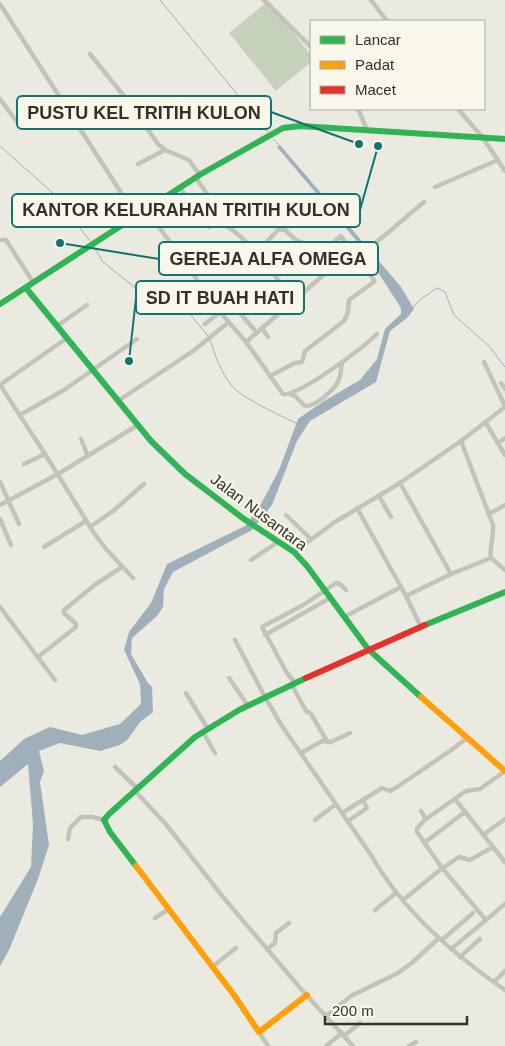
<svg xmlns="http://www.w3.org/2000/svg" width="505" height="1046" font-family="Arial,sans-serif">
  <rect width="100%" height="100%" fill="#ebeae1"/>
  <path fill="#c6d1bc" d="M268 1 311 55V62L276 91 229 33Z"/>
  <path fill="#9fb0ba" d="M280 145 401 287 414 309 407 318 390 331 376 382 310 421 297 441 272 505 252 530 173 572 164 589 163 607 157 616 132 638 131 654 148 683 152 687 153 712 140 722 128 739 120 745 100 751 60 743 39 751 44 771 40 782 49 845 38 879 9 950 0 966V917L31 867 33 824 28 764 0 787V761L24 739 50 727 82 735 120 724 141 704 140 684 124 650 129 632 151 603 167 564 245 526 260 506 279 470 298 419 324 401 360 380 377 359 385 329 401 314V308L361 246 277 147Z"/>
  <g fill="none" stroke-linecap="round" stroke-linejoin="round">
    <g stroke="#9fb0ba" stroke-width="1">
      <path d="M160 0 268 132"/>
      <path d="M273 139 279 145"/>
      <path d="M0 146 55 195 90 241"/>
      <path d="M94 247 103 262 163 310 180 307 186 309 208 336"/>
      <path d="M412 308 421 299 437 288 445 292 454 315 489 346 505 367"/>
      <path d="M210 340C215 355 221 373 232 386 242 398 281 416 296 423"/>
    </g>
    <g stroke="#c4c3ba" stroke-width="4.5">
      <path d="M264 0 311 47"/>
      <path d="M371 0 387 21"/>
      <path d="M0 4 136 216"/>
      <path d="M90 54 127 100 158 144 165 150 189 160 200 175"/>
      <path d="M0 99 20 126 60 98"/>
      <path d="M358 109 367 130"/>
      <path d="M458 109 483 138 505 171"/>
      <path d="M138 164 165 150"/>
      <path d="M196 178 208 195"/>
      <path d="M435 187 498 160"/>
      <path d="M180 188 209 227 220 222C252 239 272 275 295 301"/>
      <path d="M147 210 220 312 246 342 283 394C298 397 364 347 377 334"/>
      <path d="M224 224 232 218"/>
      <path d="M0 240H6L33 282"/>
      <path d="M256 253 279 229 285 230 296 240 321 250 326 249 341 236 374 280V282L349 300 348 312 344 321 305 351 302 362 295 363 270 376"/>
      <path d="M205 291 216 285 257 333"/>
      <path d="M205 324 220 312"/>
      <path d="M57 326 87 305"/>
      <path d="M262 328 268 337"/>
      <path d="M246 342 327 272C337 265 348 263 358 256 381 240 402 220 424 202"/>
      <path d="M484 362 505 406"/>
      <path d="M501 383 505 389"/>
      <path d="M0 385 45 454 94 533 106 549 133 578"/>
      <path d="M0 385 67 338"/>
      <path d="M290 394 295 396 305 406C315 407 336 389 339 379 341 374 341 368 342 362"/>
      <path d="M118 401 193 351 229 322"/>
      <path d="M20 415 64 390 137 339"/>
      <path d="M486 423 505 455"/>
      <path d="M81 439 88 456"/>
      <path d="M461 441 493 525C494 537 489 547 491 558L505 570"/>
      <path d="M498 443 505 438"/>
      <path d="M24 464 45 454"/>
      <path d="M0 482 19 524"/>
      <path d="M400 483 451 574"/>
      <path d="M379 496 391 517"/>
      <path d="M0 505 58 474 138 425"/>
      <path d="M357 508 406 596 421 627"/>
      <path d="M489 514 505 505"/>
      <path d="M286 515 311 539"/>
      <path d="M0 519 11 545"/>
      <path d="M90 527 113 511 144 484"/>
      <path d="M44 547 86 521"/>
      <path d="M294 552 335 522 400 483 461 441 505 407"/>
      <path d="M251 560 278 542"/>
      <path d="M406 596 451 574 491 558"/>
      <path d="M0 607 55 680"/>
      <path d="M344 617 401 587"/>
      <path d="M265 635 330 598"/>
      <path d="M235 640 265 697 282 726 371 855C403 911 453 954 505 990"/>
      <path d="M38 657 76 627V624L64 613V610L96 584 122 567"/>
      <path d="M229 678 248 706"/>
      <path d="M295 683 287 673 262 627 305 604 336 583 340 584 346 590"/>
      <path d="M292 685 306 711 311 714 327 741"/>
      <path d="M186 693 208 729"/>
      <path d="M203 732 215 753"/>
      <path d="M301 753 322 741 331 742 350 733"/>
      <path d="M115 767 137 788"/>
      <path d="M135 791 165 823 223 897 301 989 353 1046"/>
      <path d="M455 799 505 862"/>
      <path d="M421 811 426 819 417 828V832L442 868 486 920 451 949"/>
      <path d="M342 813 382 788 390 791 397 787 450 751 467 738"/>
      <path d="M426 819 466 791 480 789 505 771"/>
      <path d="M315 820 336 804"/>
      <path d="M348 821 367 808 363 800"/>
      <path d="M483 835 505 819"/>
      <path d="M68 839 70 828 81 817H92L104 820"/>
      <path d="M424 843 465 812"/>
      <path d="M403 900 440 870 459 857 470 860 493 847"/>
      <path d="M375 910 396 893"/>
      <path d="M155 918 169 909"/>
      <path d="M486 920 505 904"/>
      <path d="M442 940 473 913"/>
      <path d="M267 949 275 943 276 933 289 923"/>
      <path d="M460 957 480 939"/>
      <path d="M212 967 236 948"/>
      <path d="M494 982 505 971"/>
      <path d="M326 1016 351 996 398 973 413 962 439 938"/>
      <path d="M259 1032 268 1046"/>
      <path d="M344 1036 360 1023"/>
      <path d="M326 1046 342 1033"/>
      <path d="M409 1046 416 1042"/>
    </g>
    <g stroke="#30b455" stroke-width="6">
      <path d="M26 288 151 441 185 474 244 519 294 552 307 566 368 649 421 697"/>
      <path d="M0 304 201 174 283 128 300 126 505 139"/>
      <path d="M425 625 505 592"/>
      <path d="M136 866 110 832 104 820 109 814 195 737 239 710 306 678"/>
    </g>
    <g stroke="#ff9f0a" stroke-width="6">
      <path d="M421 697 505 771"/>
      <path d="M136 866 234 995 259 1032 307 995"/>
    </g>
    <path stroke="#e5322d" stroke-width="6" d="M306 678 425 625"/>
  </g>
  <g text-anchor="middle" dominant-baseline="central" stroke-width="4" stroke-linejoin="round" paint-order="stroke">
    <g font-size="16" fill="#353129" stroke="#f8f7e9">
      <text transform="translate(259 512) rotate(37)">Jalan Nusantara</text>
    </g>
  </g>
  <path fill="none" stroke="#0f766e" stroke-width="2" d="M359 144L271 112M378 146L360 210M60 243L159 259M129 361L136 298"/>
  <g fill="#0f766e" stroke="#f8f7e9" stroke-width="2">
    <circle cx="359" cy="144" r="5"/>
    <circle cx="378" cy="146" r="5"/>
    <circle cx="60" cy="243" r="5"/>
    <circle cx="129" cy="361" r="5"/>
  </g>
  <g fill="#f8f7e9" stroke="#0f766e" stroke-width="2">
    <rect x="17" y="96" width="254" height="33" rx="5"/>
    <rect x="12" y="194" width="348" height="33" rx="5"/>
    <rect x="159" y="242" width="219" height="33" rx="5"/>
    <rect x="136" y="281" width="168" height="33" rx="5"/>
  </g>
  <g font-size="18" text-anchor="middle" font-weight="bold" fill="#353129">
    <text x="144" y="119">PUSTU KEL TRITIH KULON</text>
    <text x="186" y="216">KANTOR KELURAHAN TRITIH KULON</text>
    <text x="268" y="265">GEREJA ALFA OMEGA</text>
    <text x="220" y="304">SD IT BUAH HATI</text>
  </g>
  <rect x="310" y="20" width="175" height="90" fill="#f8f7e9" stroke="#aaa89c"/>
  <rect x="320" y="36" width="25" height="8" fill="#30b455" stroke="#aaa89c"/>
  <text x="355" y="45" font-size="15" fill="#353129">Lancar</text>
  <rect x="320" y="61" width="25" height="8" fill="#ff9f0a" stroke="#aaa89c"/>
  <text x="355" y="70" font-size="15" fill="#353129">Padat</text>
  <rect x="320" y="86" width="25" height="8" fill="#e5322d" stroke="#aaa89c"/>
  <text x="355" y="95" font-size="15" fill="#353129">Macet</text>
  <path d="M325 1016v8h142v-8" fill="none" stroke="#353129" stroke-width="2.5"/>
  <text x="332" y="1016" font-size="15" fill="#353129" stroke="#f8f7e9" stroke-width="4" paint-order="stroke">200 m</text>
</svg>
